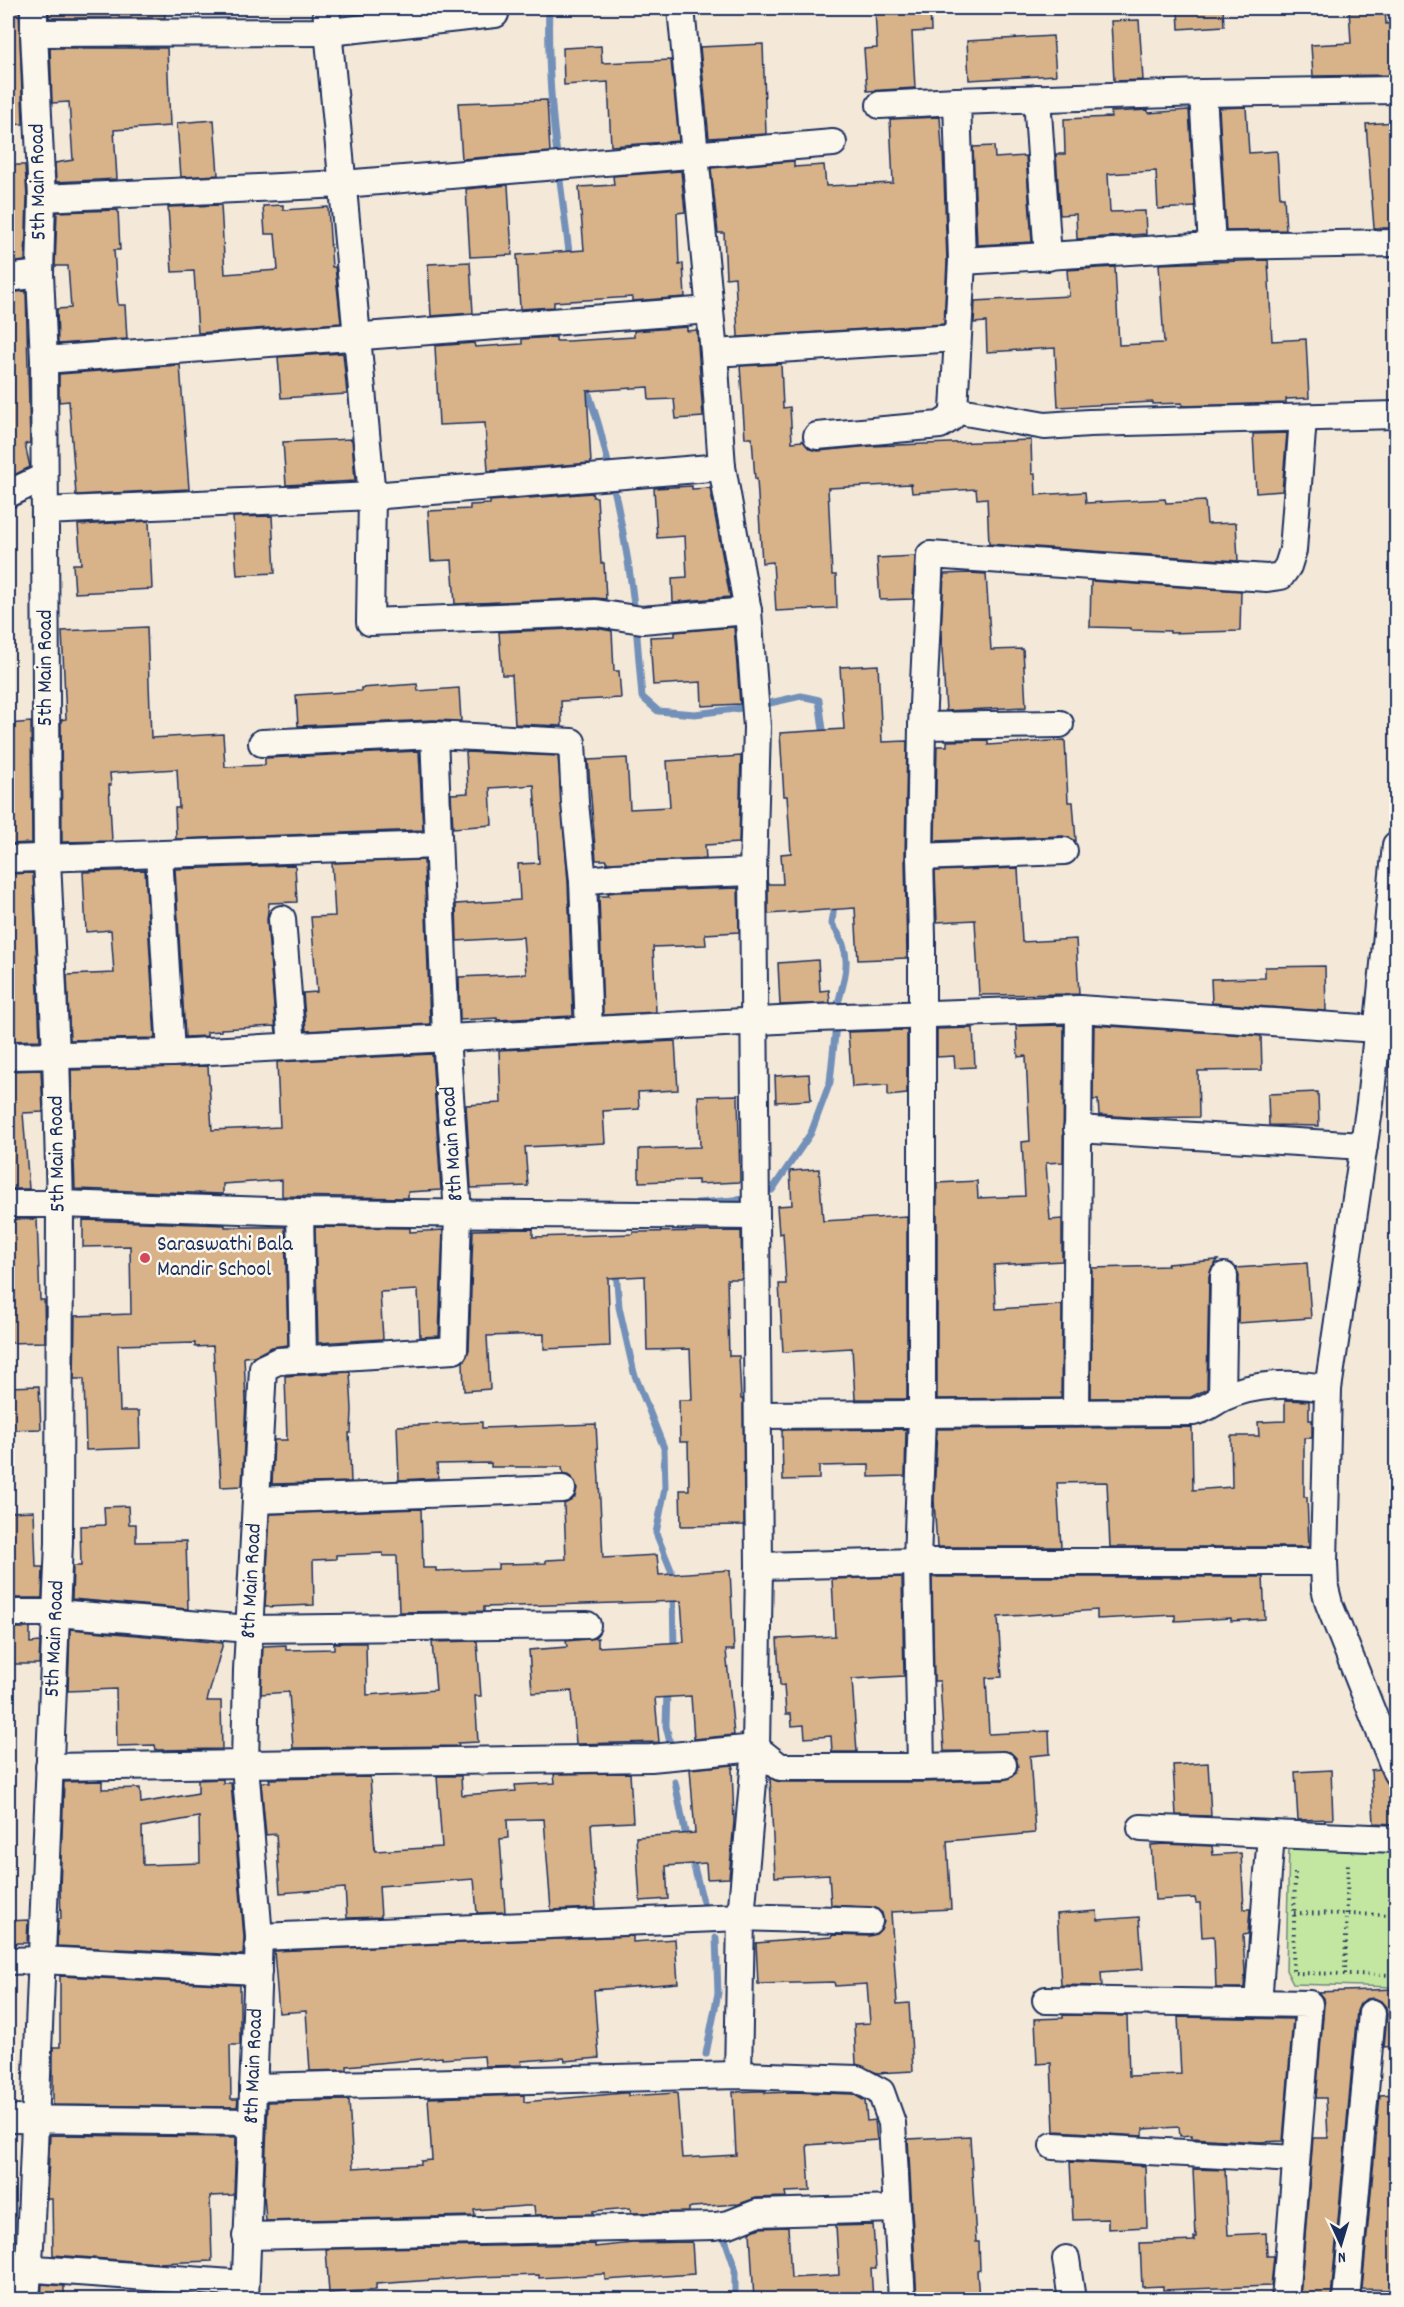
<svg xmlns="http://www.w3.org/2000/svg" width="1404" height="2307" font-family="Dekko,sans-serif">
  <rect width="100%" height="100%" fill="#f4e9d8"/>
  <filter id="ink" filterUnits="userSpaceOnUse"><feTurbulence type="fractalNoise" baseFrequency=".0167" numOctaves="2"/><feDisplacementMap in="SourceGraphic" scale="12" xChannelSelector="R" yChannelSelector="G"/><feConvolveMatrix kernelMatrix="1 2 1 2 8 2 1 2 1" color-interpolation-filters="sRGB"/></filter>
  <g filter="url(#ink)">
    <path fill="#c3e6a0" stroke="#6f8a7f" stroke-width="1.5" d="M1289 1846 1396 1849V1987L1293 1984 1286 1970Z"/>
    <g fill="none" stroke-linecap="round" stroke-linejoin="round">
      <g stroke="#7390b9" stroke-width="7">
        <path d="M549 8C546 92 560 177 570 260"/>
        <path d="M586 384C591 403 599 422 603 442 617 498 629 556 635 614"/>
        <path d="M636 625 642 697 658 711 695 714 750 707"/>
        <path d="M761 705 801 696 819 700 824 737"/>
        <path d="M834 901 832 924C854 954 846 974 837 1007"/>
        <path d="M772 1190 811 1133 830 1082 836 1025"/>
        <path d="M697 1203 747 1199"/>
        <path d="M616 1270 619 1307 634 1373 664 1448 665 1489 656 1533 671 1570 672 1583"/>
        <path d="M673 1594 674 1649"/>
        <path d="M667 1690 666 1726 671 1747"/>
        <path d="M675 1782 687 1842"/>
        <path d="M691 1855 703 1902"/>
        <path d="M706 2054 718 1993 716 1938"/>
        <path d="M724 2236 735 2268V2300"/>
      </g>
    </g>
    <g fill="#d8b389" stroke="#1b2f5e" stroke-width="1.5" fill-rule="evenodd">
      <path d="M8 8H19L23 124 8 125Z"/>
      <path d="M49 8H164L165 18H49Z"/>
      <path d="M875 8H930L931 31 912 32 915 88 867 91 864 49 877 48Z"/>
      <path d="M1178 8H1223L1224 26 1179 29Z"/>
      <path d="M1349 8H1385L1386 24 1396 23V75L1313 76 1311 45 1351 43Z"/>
      <path d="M1139 20 1143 80 1114 81 1111 21Z"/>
      <path d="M1053 36 1056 75 969 80 967 41Z"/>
      <path d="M763 44 766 134 709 138 700 47Z"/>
      <path d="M601 46 602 63 671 60 679 141 611 146 608 82 564 85 563 48Z"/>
      <path d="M50 48H167L170 126 114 130 117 179 56 182 55 163 73 160 69 102 52 103Z"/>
      <path d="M547 100 550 152 462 159 458 103Z"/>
      <path d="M1246 107 1249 153 1277 151 1280 197H1284L1286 230 1226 231 1219 108Z"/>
      <path d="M1148 110V113L1189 110 1195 207 1158 209 1156 171 1108 174 1110 212 1145 211 1146 234 1077 239 1076 214 1060 215 1056 154H1065L1064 119 1111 117V112Z"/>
      <path d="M940 117 942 149H943L947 261 944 324 738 337 735 277 726 278 724 233H718L711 168 794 161V167L824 165 826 186 893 183 890 119Z"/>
      <path d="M214 120 218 175 181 177 177 123Z"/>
      <path d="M1396 122V228H1374L1366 124Z"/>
      <path d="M994 146 995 158 1026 156 1032 242 977 245 973 147Z"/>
      <path d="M8 165H25L27 198 25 261 8 263Z"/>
      <path d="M681 171 685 212 677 213 679 265 683 264 685 297 632 301V297L554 302V307L520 309 517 255 584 250 579 187 614 185 613 176Z"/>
      <path d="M508 185 512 255 470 257 466 189Z"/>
      <path d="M221 205 225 274 278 270 275 234H265L263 206 283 205V210L328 207 332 267H335L341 323 198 333 194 271 172 272 168 207Z"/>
      <path d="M118 210 120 250H114L118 305H125L127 339 58 344 57 309 71 308 68 266H55L57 212Z"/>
      <path d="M1268 260 1272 341 1306 339 1309 398 1286 399V403L1182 406V403L1153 404V402L1058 407 1055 348 987 352 986 322 974 323 975 301 1069 296 1067 270 1115 267 1119 345 1164 343 1159 264Z"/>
      <path d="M470 262 473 313 431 316 428 264Z"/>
      <path d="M26 291 30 443 25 444 30 467 8 478V293Z"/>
      <path d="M687 327V331L697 330 703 417 676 419 674 399 649 400 648 387 587 391 591 463 488 471 485 423 439 425 435 346 474 343 475 347 522 344V339L556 337V341H568L634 337V331Z"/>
      <path d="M343 353 347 394 281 398 278 357Z"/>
      <path d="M781 364 783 408 790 407 792 442 803 441 810 449 818 451 871 446 1031 440 1032 474H1035L1036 495 1085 492 1086 503 1165 499 1166 503 1205 501 1207 524 1236 523 1238 561 989 544 987 498 977 499 976 489 912 493 911 484 828 488 832 575H836L837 608 776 611 773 562 762 563 757 479H755L752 438H745L740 366Z"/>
      <path d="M180 365 189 489 76 495 69 401 59 402V374Z"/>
      <path d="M1287 433 1282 491 1256 493 1253 434Z"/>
      <path d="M352 439 355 481 286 485 283 442Z"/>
      <path d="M692 486V489L710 488 730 597 673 602 672 578 687 577 685 536 657 538 654 488Z"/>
      <path d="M592 493 593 497H597L601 563H604L606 599 595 598 455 604 452 560 431 561 428 511 470 509V505L490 504V501Z"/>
      <path d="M272 516 275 573 237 575 233 517Z"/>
      <path d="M149 521 152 589 75 593 73 564H81L78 525Z"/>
      <path d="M915 556 913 599 880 600 877 558Z"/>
      <path d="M969 573 986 574 991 650 1023 649 1026 707 946 711 941 633 944 574Z"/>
      <path d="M1091 581 1241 591 1240 631 1170 633V631L1130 630V628L1090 627Z"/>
      <path d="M147 627 151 738 223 734 225 767 265 765V758L419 751 423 830 176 839 175 808H179L177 769 110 773 111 785H109L112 841 62 842 61 720 66 719 62 631Z"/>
      <path d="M734 627 740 704 702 706 701 682 653 685 650 637 675 636V632Z"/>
      <path d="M595 628 612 631 614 671H619L621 698 561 701 562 726 515 724 512 675H502L499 632Z"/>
      <path d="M878 665 882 742 907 741 905 857 907 958 858 960 855 908 768 914V884H783L781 854 791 853 787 796H784L780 733 844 729 840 667Z"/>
      <path d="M417 684 418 691 459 688 461 721 433 720 298 726 296 695 361 691V688Z"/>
      <path d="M31 722 32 843 8 844V724Z"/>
      <path d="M988 740V745L1065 740 1068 802H1073L1076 841 1063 836 935 841 937 746H947V741Z"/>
      <path d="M466 752 558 756 568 882 573 1016 497 1020V1018L460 1020 459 977 526 974 523 937 457 941 456 904 520 900 518 864 539 863 534 785 490 788 492 825 453 828 451 794 468 793Z"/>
      <path d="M741 756 739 843 705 845 706 859 607 863V860H596L588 760 627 758 630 809 670 807 667 761Z"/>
      <path d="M424 860 430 1024 306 1031 303 993 317 992 311 917 335 916 332 863Z"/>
      <path d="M295 865 297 902 269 903 267 920 276 1032 275 1026 221 1029V1031L207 1032V1036L185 1037 175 869Z"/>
      <path d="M1018 868 1022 942 1076 939 1079 994 979 995 975 920 937 922 935 871Z"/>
      <path d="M145 870 155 1038 70 1040 67 975 114 973 111 930 86 932 83 872Z"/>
      <path d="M33 873 40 1040 8 1041V874Z"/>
      <path d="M738 888 739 932 705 934 706 945 653 947 656 1012 603 1015 599 896H609L608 893 617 892Z"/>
      <path d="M818 960 820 991 829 990 830 1003 780 1005 778 963Z"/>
      <path d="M1325 966 1326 1011 1212 1003 1211 979 1265 978V967Z"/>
      <path d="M1064 1025 1063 1162 1046 1163 1050 1220 1062 1219V1261L994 1265 996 1309 1062 1305 1061 1398 937 1399V1183L977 1181 978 1198 1025 1196 1022 1142 1030 1141 1026 1056 1018 1057 1016 1026Z"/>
      <path d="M1094 1025 1261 1036 1262 1070 1198 1071 1199 1117 1143 1118 1099 1115 1098 1100H1093Z"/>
      <path d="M973 1028 975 1067 955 1068 954 1056 937 1057V1029Z"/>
      <path d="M907 1030V1094L888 1096V1085L852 1087 848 1032Z"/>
      <path d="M675 1041 678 1090 638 1092 639 1109 603 1111 605 1143 525 1147 528 1186 471 1188 466 1105 501 1103 499 1050Z"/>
      <path d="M432 1054 441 1190 408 1192V1198L282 1196V1180L223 1184V1194L75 1189 71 1070 208 1066 212 1130 280 1127 277 1062Z"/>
      <path d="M41 1070 43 1112 23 1113 29 1189H8V1071Z"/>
      <path d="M809 1074 811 1100 776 1102 775 1076Z"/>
      <path d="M1318 1092 1319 1126 1269 1125 1268 1094Z"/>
      <path d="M738 1095 740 1182 698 1184V1180L639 1182V1149L700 1147 698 1096Z"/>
      <path d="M819 1169 823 1221 907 1216V1399H855L852 1348 783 1352 779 1284H786L783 1233 779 1234 777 1206 792 1205 790 1171Z"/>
      <path d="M8 1219H37L40 1300H44L45 1342 8 1343V1301H10Z"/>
      <path d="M83 1220 225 1225V1227H285L288 1345 272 1347 255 1356 244 1357 246 1401 242 1486 221 1487 213 1346 195 1347V1343L118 1345 120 1411H139L140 1448 86 1450 84 1379H74L75 1316 131 1314 130 1246 83 1247Z"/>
      <path d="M315 1227 410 1228V1232L443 1230 439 1336 420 1337 418 1290 380 1292 383 1339 318 1343Z"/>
      <path d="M533 1229V1237L633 1234V1232L741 1231 742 1279H727L729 1356H739L741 1399H743L744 1525 681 1526 680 1490H689L688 1442H680L679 1400H692L690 1349 647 1350 645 1276 608 1278 610 1346 544 1349V1334L487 1336 490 1389 464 1391 463 1362 469 1350 473 1230Z"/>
      <path d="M1218 1260 1211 1269 1209 1276 1207 1389 1191 1397 1091 1398 1092 1268 1168 1266 1167 1264Z"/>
      <path d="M1307 1263 1311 1318 1238 1323 1239 1276 1236 1268Z"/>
      <path d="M350 1372 352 1410 351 1433H349L351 1482 272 1484 274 1440H287L285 1376Z"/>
      <path d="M39 1386 41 1429 8 1430V1387Z"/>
      <path d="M1285 1400 1309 1401V1420H1312V1438H1304V1497H1307L1309 1547H1110L1107 1482 1057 1483 1061 1547H937L934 1500 937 1429 1192 1427 1193 1490 1232 1487 1231 1436H1259L1258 1422 1285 1421Z"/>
      <path d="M482 1422V1428L596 1424 603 1558 657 1555 659 1575 730 1570 734 1650H726L734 1735 694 1739 691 1696 655 1698 659 1742 576 1744 572 1691 532 1693 529 1650 567 1647 566 1641 598 1638V1647L684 1642 681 1601 484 1607V1611L399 1612 397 1556H383V1553L336 1555V1559L313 1560 314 1605 265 1607 270 1514 421 1509 423 1568H436V1571L498 1569V1564L546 1563V1560L566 1559 564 1504 570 1501 575 1497 577 1488 574 1481 570 1476 563 1474 562 1467H491V1463L437 1464 438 1478 399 1480 397 1426Z"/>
      <path d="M906 1429 905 1476 869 1477V1465L819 1466V1479L783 1480 782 1430Z"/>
      <path d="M128 1506 129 1524H136V1542L186 1541 188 1609 72 1599 73 1566H81L80 1526 105 1525 104 1507Z"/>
      <path d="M34 1511 36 1567H43L42 1598H8V1512Z"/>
      <path d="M902 1577 904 1676 852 1679 857 1752H832L831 1736 805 1738 804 1725 792 1726 791 1714H786L784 1685 780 1686 777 1639 835 1636 832 1579Z"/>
      <path d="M932 1577H1263L1265 1619 1231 1621V1618L1175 1621V1615L1097 1619V1610L998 1617 1002 1677 986 1678 989 1734 1049 1731 1050 1754 1030 1756 1035 1833 947 1841 951 1909 891 1912 897 2004 909 2003 913 2071 877 2073 856 2064 854 2024 870 2023 867 1984 835 1986 834 1982 758 1984 756 1943 832 1937V1935L869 1936 876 1934 881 1929 884 1922 882 1913 876 1908 831 1905 829 1874 775 1877 770 1778 780 1782H921L1003 1780 1010 1778 1016 1773 1018 1765 1016 1758 1010 1752 944 1751 940 1681H934Z"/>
      <path d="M8 1628H30V1643L40 1642 39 1664H8Z"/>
      <path d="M70 1629 223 1643 207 1701H221L222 1749 156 1750 155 1745 117 1746 116 1689 68 1691Z"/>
      <path d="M477 1641 481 1696H475L478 1742 458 1743 459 1746 293 1748 289 1692 261 1694 263 1646 286 1645V1650L334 1649V1643H366L367 1695 436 1690 432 1642Z"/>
      <path d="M1208 1763 1211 1816 1176 1815 1173 1765Z"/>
      <path d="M733 1765 734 1768H732L734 1821 729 1878 707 1879 706 1863 666 1866 668 1899 640 1901 636 1837 695 1833 690 1769Z"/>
      <path d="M1379 1769 1386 1783 1396 1787V1824L1374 1823 1371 1770Z"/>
      <path d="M1331 1770 1333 1819 1298 1820 1295 1772Z"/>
      <path d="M630 1773 633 1822 591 1824 596 1908 551 1910 544 1819 507 1820 508 1838 500 1839 505 1912 477 1913 474 1879 379 1886 381 1917 347 1918 345 1888 280 1893 276 1834 266 1835 261 1782H270L269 1779 370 1777 375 1851 442 1847 437 1776H461L462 1795 516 1791 515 1785 555 1783 554 1774Z"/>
      <path d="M223 1779V1783H231L244 1937 243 1955 57 1946 58 1919H61L60 1888 64 1782 102 1781V1789L140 1788 141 1803 198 1793V1780ZM199 1817 200 1863 143 1865 142 1827Z"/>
      <path d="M1164 1844 1212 1846 1213 1855 1241 1853 1244 1909H1250L1248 1934 1243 1935 1245 1972 1244 1988H1216L1214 1936 1202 1937 1200 1903H1196L1195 1898 1155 1900 1151 1845Z"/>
      <path d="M1097 1911 1098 1920 1139 1917 1143 1969 1101 1972 1102 1986 1061 1985 1057 1914Z"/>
      <path d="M28 1920 27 1943H8V1921Z"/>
      <path d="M633 1936V1942L675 1939 678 1983 594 1990 599 2058 565 2061 564 2058 521 2061 522 2065 485 2066 484 2056 442 2059V2057L347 2066V2070L310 2071 306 2011 279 2013 274 1951Z"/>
      <path d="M60 1976 240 1985V2045H230L231 2099H238L237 2107 53 2105V2047H60Z"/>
      <path d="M1396 1989V2046L1384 2047 1387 2014 1386 2007 1381 2001 1374 1998 1366 1999 1360 2004 1357 2011 1331 2298H1300L1313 2138H1328L1326 2098H1316L1324 2005 1323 1998 1318 1992Z"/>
      <path d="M1063 2015 1127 2016 1129 2076 1181 2074 1178 2017 1293 2019 1283 2141 1259 2142 1192 2138V2135L1180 2136 1179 2127 1143 2129V2136L1054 2131 1051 2063 1037 2064 1035 2019 1063 2018Z"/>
      <path d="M757 2091H765V2093L793 2092 853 2094 865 2101 867 2121 875 2120 877 2140 807 2145 810 2191 785 2192 786 2197 756 2198 739 2204 692 2207 689 2208V2212L631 2213 630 2208 593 2211V2214L535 2215 534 2206H525L474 2210 475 2216 266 2221 264 2194 268 2102 349 2100 353 2168 421 2164V2161L432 2160 428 2098 524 2095V2102L624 2093H628V2096L677 2093 682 2158 736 2155 733 2092Z"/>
      <path d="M1396 2094V2290L1362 2289 1380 2095Z"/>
      <path d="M50 2135 236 2137 234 2195 210 2196 212 2261 158 2263 53 2255 52 2199H47Z"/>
      <path d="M970 2136 976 2242H979L980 2270 977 2271 979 2300H917L908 2139Z"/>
      <path d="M1070 2162 1145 2166 1147 2227 1108 2229V2219L1073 2220Z"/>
      <path d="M1193 2169 1225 2170 1228 2235 1266 2233 1267 2256H1274L1271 2286 1163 2290V2286L1142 2287 1140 2243 1194 2241V2237H1196Z"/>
      <path d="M873 2225 876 2269H871L873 2300H754L750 2232 760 2228 788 2227 791 2278 839 2275 836 2226Z"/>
      <path d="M692 2242 694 2274 605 2280V2274L539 2278V2275L476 2277 376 2284V2290L329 2293 326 2249 595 2244V2247L633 2243Z"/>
      <path d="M42 2284 64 2286V2300H41Z"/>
    </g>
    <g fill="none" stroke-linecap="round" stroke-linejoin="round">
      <defs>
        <g id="street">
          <path d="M326 8 372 496 370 622 596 613 642 620 748 611"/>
          <path d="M681 8 714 353 722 467 748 611 757 727 753 872 759 1566 756 1748 741 1917 738 2075"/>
          <path d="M34 33 329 32 495 14"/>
          <path d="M1203 93 1212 246"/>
          <path d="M1037 98 1048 257"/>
          <path d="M880 105 957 101"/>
          <path d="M42 198 343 184 833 143"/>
          <path d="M962 261 1212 246 1396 243"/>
          <path d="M8 278 40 274"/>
          <path d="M714 353 957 338"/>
          <path d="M44 360 710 310"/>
          <path d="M954 410 1045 426 1089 423 1396 415"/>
          <path d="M817 436 940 425 951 418 954 410 962 261 957 101 1203 93 1396 90"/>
          <path d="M8 494 44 477"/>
          <path d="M45 511 372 496 722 467"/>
          <path d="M922 726 1060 724"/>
          <path d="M434 735 572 742 575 803 583 881"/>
          <path d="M1396 845 1370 1103 1328 1389 1324 1562 1325 1588 1329 1604 1396 1772"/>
          <path d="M159 855 171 1053"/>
          <path d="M920 857 1064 851"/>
          <path d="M8 859 438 845"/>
          <path d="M282 919 292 1046"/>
          <path d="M1079 1009 1377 1029"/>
          <path d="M589 1030 583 881 616 877 753 872"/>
          <path d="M8 1056 171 1053 816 1018 1079 1009 1076 1413"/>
          <path d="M1077 1129 1364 1146"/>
          <path d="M8 1204H60L300 1212 756 1216"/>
          <path d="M300 1212 303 1360"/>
          <path d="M1222 1398 1224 1276"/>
          <path d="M758 1415 1193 1412C1207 1409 1211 1404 1222 1398 1253 1383 1295 1382 1328 1389"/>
          <path d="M256 1500 562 1489"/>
          <path d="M759 1566 917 1562H1324"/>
          <path d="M8 1613H56L249 1629 587 1625"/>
          <path d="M49 1767 651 1758 756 1748 780 1767H921L1003 1765"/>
          <path d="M921 1767 917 1562 922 1414V937L920 857 922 726 930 555 1267 578 1281 576 1288 566 1293 550 1303 418"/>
          <path d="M1141 1828 1271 1834"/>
          <path d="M259 1937 741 1917 869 1921"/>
          <path d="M8 1961 41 1960 258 1971"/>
          <path d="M1046 2000 1309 2004 1285 2300"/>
          <path d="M1258 2003 1271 1834 1396 1839"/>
          <path d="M253 2087 738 2075 857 2079 881 2092 892 2123 902 2300"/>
          <path d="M8 2119 251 2122"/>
          <path d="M1053 2146 1296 2159"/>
          <path d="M246 2236 715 2226 729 2224 757 2213 897 2209"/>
          <path d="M1066 2259 1072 2300"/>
          <path d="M8 2267 245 2284"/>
          <path id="s1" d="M26 2300 30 2245 59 1542 60 1204 56 1054 47 860 44 360 40 274 42 198 34 33V8"/>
          <path id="s2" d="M245 2300 259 1937 245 1765 247 1670 263 1368 278 1361 454 1350 458 1214 446 1037 434 735 262 743"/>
          <path d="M1346 2300 1372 2013"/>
        </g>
      </defs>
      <use href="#street" stroke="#1b2f5e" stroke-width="30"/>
      <g stroke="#1b2f5e" stroke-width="4" stroke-dasharray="1.5 4.5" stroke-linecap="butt">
        <path d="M1295 1873 1293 1973 1396 1975"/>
        <path d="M1294 1913 1396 1915"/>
        <path d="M1345 1974 1348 1861"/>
      </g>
      <use href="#street" stroke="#fbf7ec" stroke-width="26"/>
    </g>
  </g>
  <circle fill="#d1495b" stroke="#fbf7ec" stroke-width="2" cx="145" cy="1258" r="6"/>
  <g text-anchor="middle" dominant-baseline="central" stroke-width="5" stroke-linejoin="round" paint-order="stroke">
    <g font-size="22" fill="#1b2f5e" stroke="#fbf7ec">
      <text transform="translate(39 182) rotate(-91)">5th Main Road</text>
      <text transform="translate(46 668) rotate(-90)">5th Main Road</text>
      <text transform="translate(453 1144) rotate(-94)">8th Main Road</text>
      <text transform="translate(58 1154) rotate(-91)">5th Main Road</text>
      <text stroke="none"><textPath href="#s2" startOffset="720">8th Main Road</textPath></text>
      <text stroke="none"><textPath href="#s1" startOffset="662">5th Main Road</textPath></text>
      <text stroke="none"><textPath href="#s2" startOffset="234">8th Main Road</textPath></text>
    </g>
    <g font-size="22" fill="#1b2f5e" stroke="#fbf7ec" text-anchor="start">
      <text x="157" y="1245">Saraswathi Bala<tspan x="157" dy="25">Mandir School</tspan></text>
    </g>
  </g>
  <rect width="1404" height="2307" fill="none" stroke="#fbf7ec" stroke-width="30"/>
  <rect x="15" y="15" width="1374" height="2277" fill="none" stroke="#1b2f5e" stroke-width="2" filter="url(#ink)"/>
  <g transform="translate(1341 2244) rotate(176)" stroke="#fbf7ec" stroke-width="4.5" paint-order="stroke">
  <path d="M0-4.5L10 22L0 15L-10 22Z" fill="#1b2f5e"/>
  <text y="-9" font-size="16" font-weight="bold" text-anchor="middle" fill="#1b2f5e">N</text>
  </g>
</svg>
